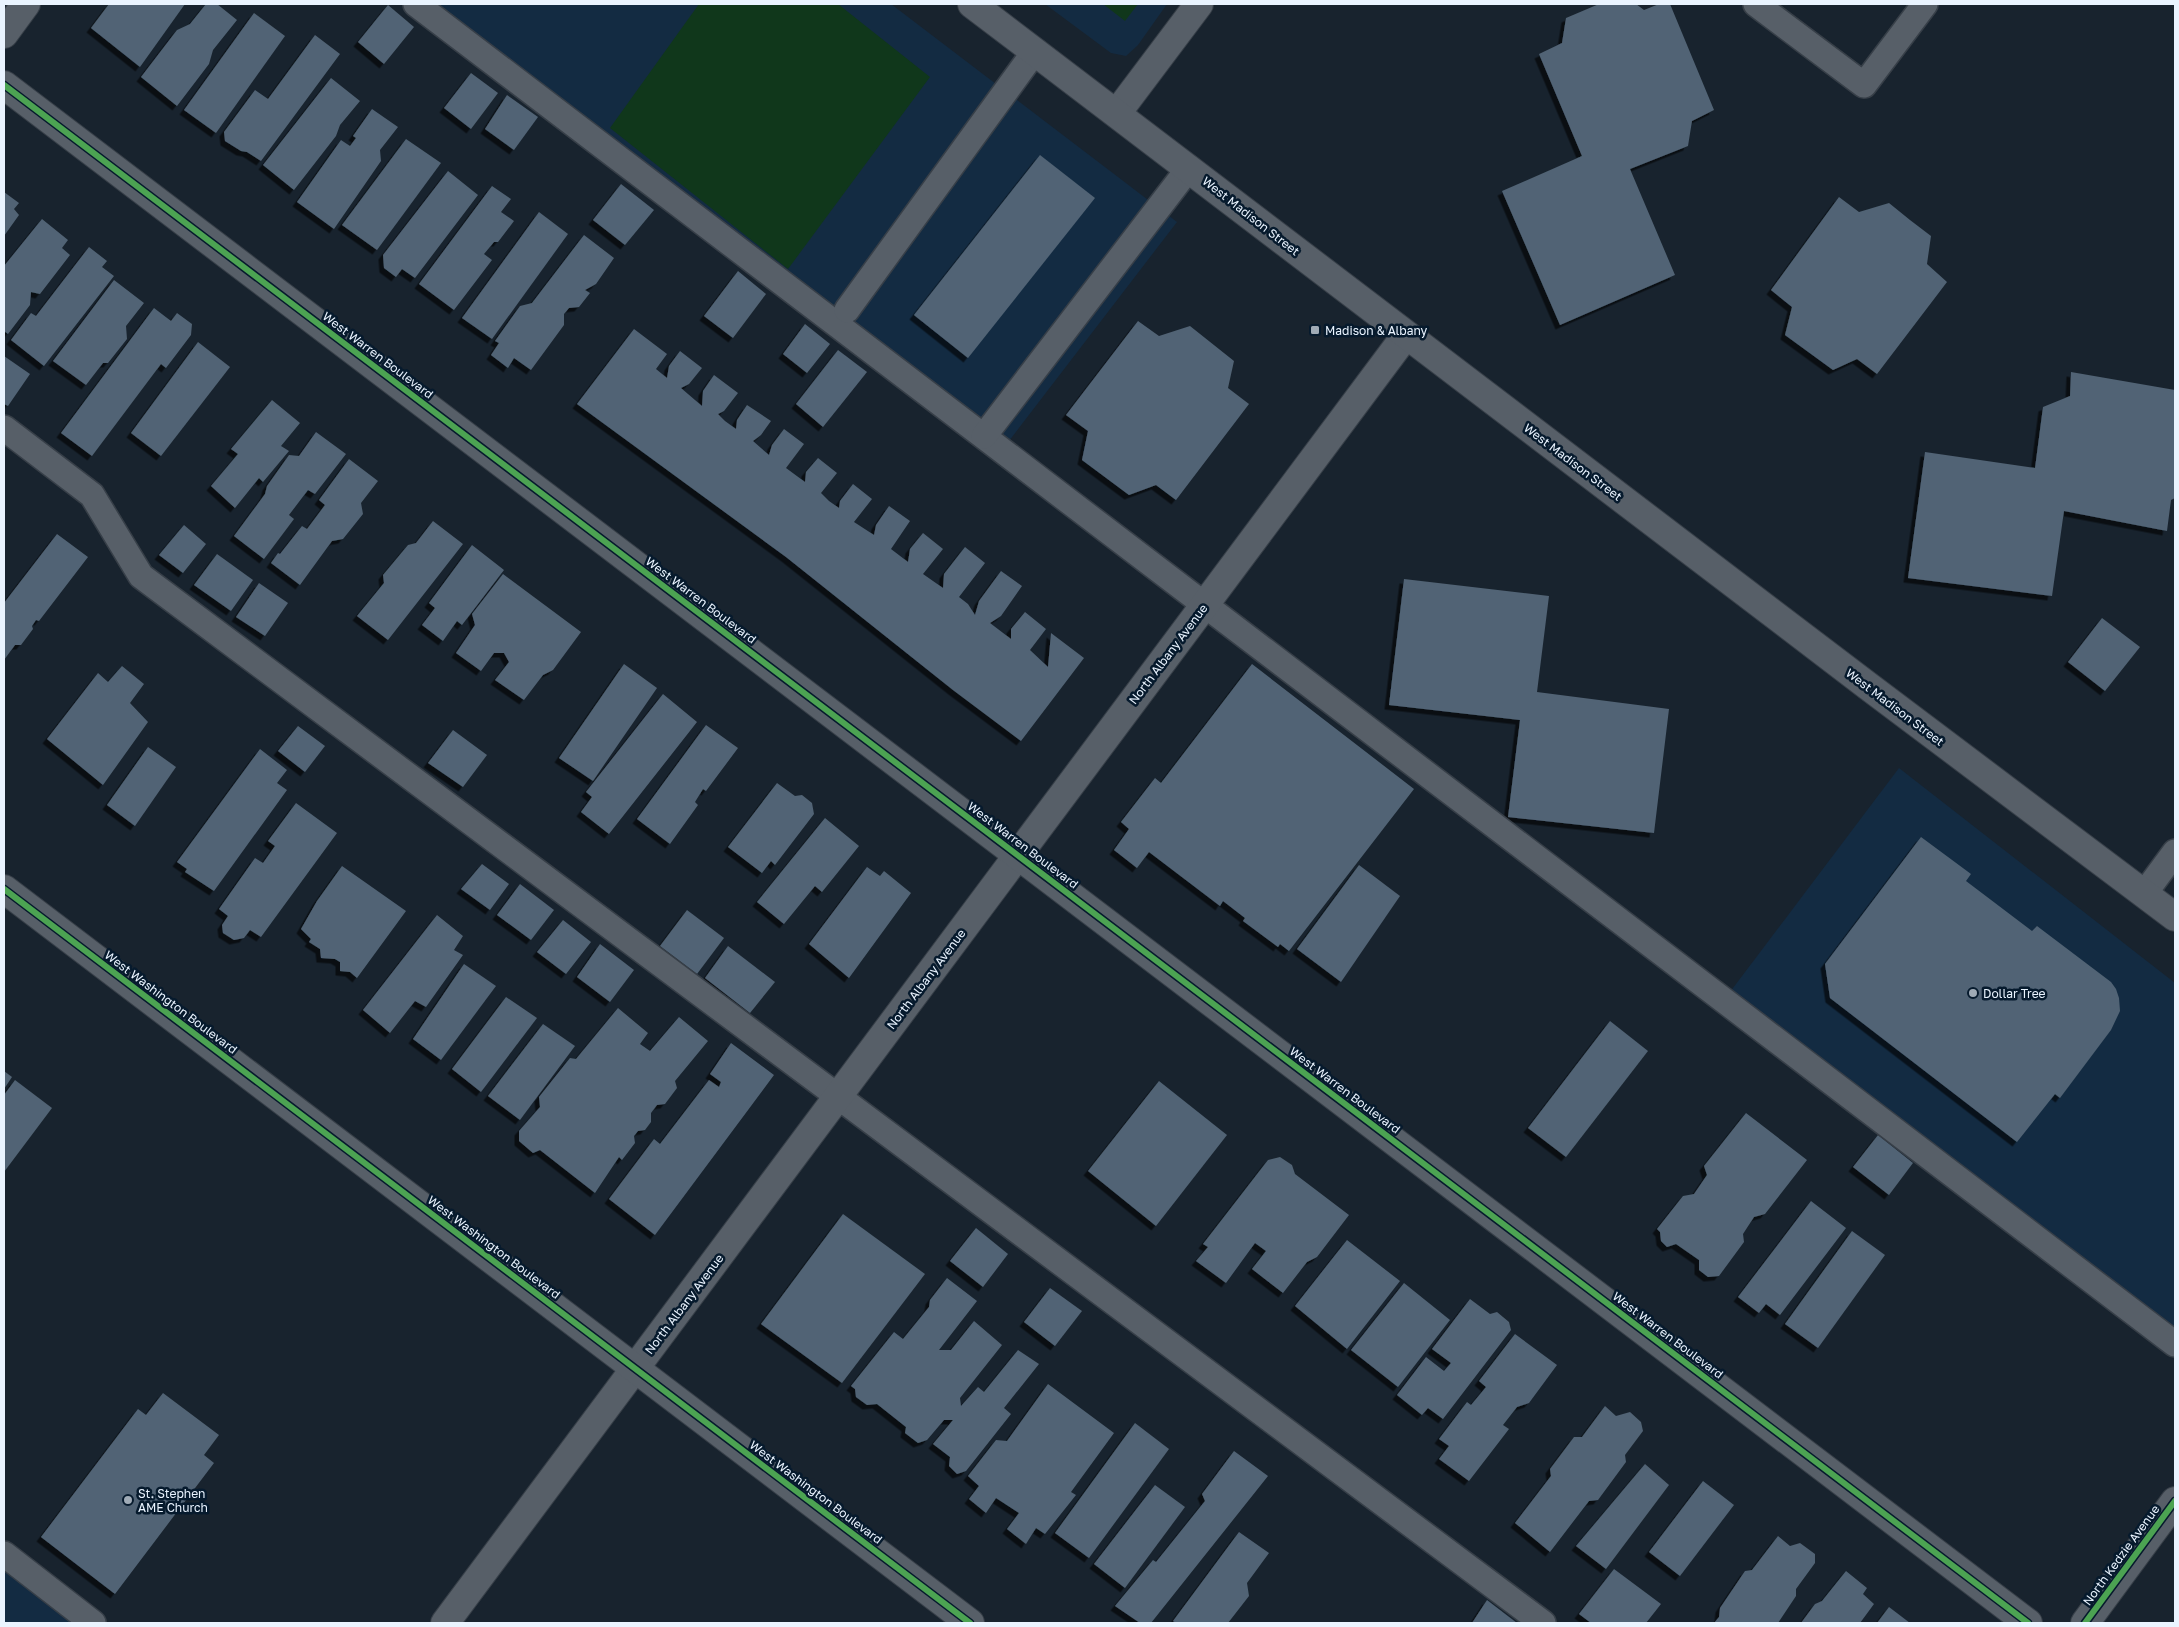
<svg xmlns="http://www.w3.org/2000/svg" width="2179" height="1627" font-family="'Golos Text',sans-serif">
  <defs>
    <filter id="shadow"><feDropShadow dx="-4.5" dy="4.5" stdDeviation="0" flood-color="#0009"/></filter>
  </defs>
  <rect width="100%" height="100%" fill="#18232e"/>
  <g fill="#132b42">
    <path d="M416 4H891L1177 222 1002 450Z"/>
    <path d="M1045 4H1167L1138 45 1126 56 1111 53Z"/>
    <path d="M1899 768 2175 983V1344L1724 1000Z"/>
    <path d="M4 1554 93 1623H4Z"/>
  </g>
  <g fill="#10371b">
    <path d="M699 4H838L930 77 788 269 610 128Z"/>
    <path d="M1103 4H1138L1125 21Z"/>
  </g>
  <g fill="#516374" filter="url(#shadow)">
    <path d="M109 4H185L140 67 91 28Z"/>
    <path d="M206 4H217L237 20 213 50 209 64 177 106 141 77 177 30 190 24Z"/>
    <path d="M1599 4H1636L1644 10 1659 4H1670L1714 110 1692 121 1688 146 1630 169 1675 275 1560 325 1502 191 1582 156 1539 54 1562 43 1566 18Z"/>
    <path d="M388 5 414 27 384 64 358 42Z"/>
    <path d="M254 13 285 36 216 133 184 110Z"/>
    <path d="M315 35 340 54 261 161 247 152 241 151 225 141 224 132 255 90 268 99Z"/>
    <path d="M471 73 498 93 471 129 444 108Z"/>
    <path d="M331 78 360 101 340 125 336 136 294 190 263 165Z"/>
    <path d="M507 95 538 117 514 150 485 129Z"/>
    <path d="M372 109 398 127 380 150 381 161 334 229 297 202 341 140 350 146 356 138 353 136Z"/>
    <path d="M406 139 441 163 377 250 342 225Z"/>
    <path d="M1040 155 1095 198 968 358 914 315Z"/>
    <path d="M448 171 478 195 415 278 402 269 396 277 384 268 383 255Z"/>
    <path d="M621 184 654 210 625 245 593 220Z"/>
    <path d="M492 186 511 199 501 212 514 221 498 242H494L484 254 492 260 454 310 419 284Z"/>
    <path d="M4 192 19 203 14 209 19 215 4 236Z"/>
    <path d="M1839 197 1859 212 1889 203 1910 220 1931 236 1927 264 1947 282 1877 374 1857 359 1833 370 1785 335 1792 307 1771 290Z"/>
    <path d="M539 212 568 234 492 339 462 318Z"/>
    <path d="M42 219 68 240 62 248 70 255 40 294 31 292 30 305 8 334 4 331V266Z"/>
    <path d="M584 235 614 258 596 284 585 290 590 293 579 307 569 308 564 314V325L531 370 514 358 508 368 491 355 499 343 495 341 520 306 532 303Z"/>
    <path d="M89 247 107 261 102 267 114 276 44 366 11 340 31 313 36 316Z"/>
    <path d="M738 271 766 294 733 338 704 316Z"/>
    <path d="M114 280 144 303 126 326 127 339 108 363H103L86 385 53 361Z"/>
    <path d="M154 308 171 321 177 313 192 324 191 335 166 368 161 364 92 456 61 433Z"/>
    <path d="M1138 321 1159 336 1190 326 1234 361 1228 388 1249 404 1176 500 1156 485 1129 495 1082 460 1088 431 1066 415Z"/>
    <path d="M805 324 830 344 807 373 783 354Z"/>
    <path d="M634 329 667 354 656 369 667 378 669 366 680 351 702 368 689 384 681 388 702 406 703 391 714 375 738 393 724 411 718 414 725 421 736 429 737 420 747 405 771 421 761 435 753 441 769 455 772 445 784 429 804 444 786 468 805 482 806 472 818 458 837 473 821 493 829 501 839 508 840 501 853 484 872 499 854 522 874 535 876 525 889 506 910 521 891 549 908 562 910 549 923 533 943 549 923 574 943 588 944 574 965 547 985 563 959 597 968 604 975 615 979 601 1001 571 1022 586 1001 616 990 623 1011 639V629L1025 612 1046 629 1030 650 1048 667 1051 633 1084 658 1021 741 953 690 786 557 577 404Z"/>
    <path d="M198 342 230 367 161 456 131 433Z"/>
    <path d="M838 350 867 372 823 427 796 404Z"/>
    <path d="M4 356 30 374 8 406 4 404Z"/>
    <path d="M2071 372 2175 390V498L2171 500 2167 531 2064 511 2052 596 1908 578 1925 452 2035 468 2043 407 2070 396Z"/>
    <path d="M272 400 300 423 281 446 289 451 263 482 259 478 235 508 211 486 238 454 231 449Z"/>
    <path d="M316 432 346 454 315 494 308 490 289 515 294 519 264 559 234 536 265 494 267 486 289 455 299 456Z"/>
    <path d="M349 459 378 481 361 503 363 514 343 539 332 541 300 585 271 563 278 553 280 554 302 526 307 529 325 505 319 500Z"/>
    <path d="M433 521 463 544 388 640 357 616 384 583 383 575 408 545 416 543Z"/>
    <path d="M184 525 206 544 183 573 159 555Z"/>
    <path d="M57 534 88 557 39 621 36 620 32 626 33 629 21 645H15L4 660V603Z"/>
    <path d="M472 545 504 570 462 625 457 621 443 641 422 625 435 608 429 603Z"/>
    <path d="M217 554 253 580 231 611 194 585Z"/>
    <path d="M503 574 581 632 553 670 543 675 524 700 495 680 509 662 504 653H494L481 671 456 653 475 625 472 614Z"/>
    <path d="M1404 579 1549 596 1537 692 1669 709 1654 833 1508 817 1520 720 1389 705Z"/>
    <path d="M259 583 288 603 265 636 236 617Z"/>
    <path d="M2102 618 2140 647 2105 691 2068 662Z"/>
    <path d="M624 664 657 688 593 781 559 758Z"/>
    <path d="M1252 664 1414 789 1289 951 1280 944 1278 947 1243 921 1245 918 1223 901 1220 906 1149 852 1137 868 1114 850 1129 829 1121 822 1155 778 1161 783Z"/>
    <path d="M122 666 144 684 130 703 148 722 103 785 47 739 98 673 108 682Z"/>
    <path d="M663 694 697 722 609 834 581 812 592 797 586 792Z"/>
    <path d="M706 725 738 748 706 791 703 789 695 802 698 805 670 844 637 819Z"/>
    <path d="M298 726 325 746 305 772 278 751Z"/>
    <path d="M453 730 487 755 463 787 428 763Z"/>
    <path d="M148 747 176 767 135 826 107 805Z"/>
    <path d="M260 749 287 770 277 783 287 790 214 891 185 872 187 869 177 862Z"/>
    <path d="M777 783 795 796 802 795 812 803 814 814 775 865 771 861 762 873 728 847Z"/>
    <path d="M296 803 337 833 261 937 250 930 244 938 234 940 223 933 222 925 228 916 219 909 255 858 263 863 275 846 268 841Z"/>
    <path d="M825 818 859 846 822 892 815 886 784 924 757 902Z"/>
    <path d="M1921 837 1971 874 1966 881 2032 931 2037 926 2111 982 2116 989 2119 998 2120 1011 2111 1030 2060 1098 2055 1094 2017 1142 1830 998 1825 964Z"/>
    <path d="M482 864 509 884 490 910 461 889Z"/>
    <path d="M1359 865 1400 896 1341 982 1297 949Z"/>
    <path d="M342 866 406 911 357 978 350 972 340 971V962L335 959 321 958 320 949 309 942 311 939 301 929 317 901Z"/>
    <path d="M867 867 880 876 884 871 911 893 849 978 809 944Z"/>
    <path d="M520 884 554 910 531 940 497 915Z"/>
    <path d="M687 910 724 938 697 974 660 946Z"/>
    <path d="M437 915 463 936 454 950 463 955 426 1007 415 1001 390 1033 363 1010Z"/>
    <path d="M563 920 591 942 566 974 537 952Z"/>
    <path d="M600 944 634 970 610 1002 577 977Z"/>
    <path d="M728 946 775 982 750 1013 705 978Z"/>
    <path d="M464 964 496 986 441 1060 413 1039Z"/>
    <path d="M506 997 537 1018 481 1092 452 1069Z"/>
    <path d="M618 1008 648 1033 640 1044 650 1051 679 1017 708 1041 675 1081 677 1088 665 1104 657 1105 651 1113V1122L645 1130 638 1131 634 1136 635 1143 622 1160 619 1157 595 1193 540 1150 533 1153 519 1141V1131L540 1107 539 1097 570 1058 576 1059Z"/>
    <path d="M1610 1021 1648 1051 1566 1157 1528 1128Z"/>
    <path d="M543 1024 575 1046 520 1120 488 1096Z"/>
    <path d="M731 1043 774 1075 655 1235 609 1199 654 1139 660 1144 709 1080 719 1087 721 1082 710 1074Z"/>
    <path d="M4 1071 12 1077 4 1089Z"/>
    <path d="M15 1080 52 1108 4 1172V1095Z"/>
    <path d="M1159 1081 1227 1135 1156 1226 1088 1171Z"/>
    <path d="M1746 1113 1807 1160 1765 1214 1754 1217 1743 1234 1744 1242 1719 1276 1708 1277 1699 1270V1260L1676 1244 1667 1247 1661 1241 1660 1232 1657 1229 1683 1196 1694 1194 1707 1175 1704 1166Z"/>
    <path d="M1878 1135 1913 1163 1889 1195 1853 1167Z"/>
    <path d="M1280 1157 1292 1165 1295 1174 1349 1215 1317 1257 1307 1262 1283 1293 1252 1269 1266 1251 1255 1243 1226 1283 1196 1261 1208 1247 1203 1244 1268 1160Z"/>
    <path d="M1811 1201 1846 1228 1780 1315 1766 1304 1759 1313 1738 1297Z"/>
    <path d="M843 1214 925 1274 842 1383 761 1324Z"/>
    <path d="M976 1228 1008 1254 983 1287 950 1261Z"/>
    <path d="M1852 1231 1885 1255 1818 1348 1785 1324Z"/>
    <path d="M1347 1240 1400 1281 1347 1349 1295 1306Z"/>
    <path d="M947 1278 977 1301 939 1350H951L974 1321 1002 1345 960 1398 961 1406 978 1387 984 1392 1018 1350 1039 1364 1004 1408 1011 1414 966 1471 957 1474 949 1466 950 1457 933 1444 953 1420H944L927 1440 918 1443 905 1433 906 1427 877 1404 867 1405 856 1397 855 1389 851 1386 894 1332 903 1339 929 1307 930 1300Z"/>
    <path d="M1404 1283 1450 1320 1398 1387 1351 1350Z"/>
    <path d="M1050 1288 1082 1311 1055 1346 1024 1322Z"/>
    <path d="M1470 1299 1490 1314 1497 1312 1509 1322 1511 1330 1443 1419 1428 1408 1422 1415 1397 1395 1426 1357 1444 1371 1451 1363 1432 1349Z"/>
    <path d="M1515 1334 1557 1365 1529 1403 1517 1407 1503 1425 1509 1429 1469 1481 1439 1459 1449 1446 1439 1439 1467 1402 1471 1405 1486 1387 1479 1381Z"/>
    <path d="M1048 1384 1114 1433 1071 1492 1076 1495 1045 1534 1036 1528 1026 1544 1007 1529 1019 1513 996 1498 986 1513 969 1499 979 1486 968 1476 996 1440 1007 1441Z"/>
    <path d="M163 1393 219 1435 204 1455 214 1463 115 1594 41 1537 138 1409 146 1415Z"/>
    <path d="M1605 1406 1616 1416 1630 1412 1641 1422 1643 1431 1625 1455 1626 1462 1598 1500 1589 1501 1550 1552 1515 1523 1551 1476 1550 1469 1574 1437H1582Z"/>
    <path d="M1135 1423 1169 1449 1089 1558 1055 1533Z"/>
    <path d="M1234 1451 1268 1476 1151 1623H1140L1115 1606 1153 1560 1156 1562 1205 1501 1202 1494Z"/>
    <path d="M1645 1464 1669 1485 1606 1569 1576 1546Z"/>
    <path d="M1703 1481 1734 1505 1680 1576 1649 1552Z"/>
    <path d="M1155 1485 1185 1507 1125 1588 1094 1564Z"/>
    <path d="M1239 1532 1269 1553 1247 1583 1249 1596 1228 1623H1176L1173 1621Z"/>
    <path d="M1778 1536 1790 1546 1800 1543 1815 1554V1563L1796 1589V1596L1778 1623H1714L1719 1617 1720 1608 1745 1571 1752 1570Z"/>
    <path d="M1614 1569 1661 1604 1646 1623H1591L1579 1614Z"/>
    <path d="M1846 1571 1867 1588 1863 1594 1874 1604 1860 1623H1801L1815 1604 1822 1601Z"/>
    <path d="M1487 1600 1517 1623H1472Z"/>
    <path d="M1889 1607 1910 1623H1877Z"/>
  </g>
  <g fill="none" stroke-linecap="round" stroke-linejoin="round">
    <defs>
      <g id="service">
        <path d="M416 4 2175 1344"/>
        <path d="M1756 4 1864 85 1925 4"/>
        <path d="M847 310 1035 51"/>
        <path d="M4 428 92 495 141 576 1543 1623"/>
        <path d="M984 436 1189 168"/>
        <path d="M2144 894 2175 852"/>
        <path d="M4 1554 93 1623"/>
      </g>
      <g id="minor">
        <path d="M1117 113 1199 4"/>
        <path d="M445 1623 1406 335"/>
      </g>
      <g id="tertiary">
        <path d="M4 34 26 4"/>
        <path d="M4 85 2028 1623"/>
        <path d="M4 889 970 1623"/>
      </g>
      <g id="secondary">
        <path d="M972 4 1868 686 2175 917"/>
        <path d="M2085 1623 2175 1501"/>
      </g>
    </defs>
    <use href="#service" stroke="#373f48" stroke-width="28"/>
    <use href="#minor" stroke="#373f48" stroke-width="30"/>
    <use href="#tertiary" stroke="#373f48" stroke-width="30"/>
    <use href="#secondary" stroke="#373f48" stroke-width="30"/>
    <use href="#service" stroke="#575f68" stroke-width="25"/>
    <use href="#minor" stroke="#575f68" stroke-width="28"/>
    <use href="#tertiary" stroke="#575f68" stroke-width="28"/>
    <use href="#secondary" stroke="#575f68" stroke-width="28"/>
    <defs>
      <g id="cycleway">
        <path d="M4 85 2028 1623"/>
        <path d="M4 889 970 1623"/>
        <path d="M2085 1623 2175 1501"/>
      </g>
    </defs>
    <use href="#cycleway" stroke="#061a2d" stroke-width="9"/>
    <use href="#cycleway" stroke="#4ca352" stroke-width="6"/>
  </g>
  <g fill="#a0abb6" stroke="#061a2d" stroke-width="2">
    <rect x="1310" y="325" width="10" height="10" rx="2.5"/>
    <circle cx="1973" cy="993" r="5"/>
    <circle cx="128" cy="1500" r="5"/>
  </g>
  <g text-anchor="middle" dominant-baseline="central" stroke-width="5" stroke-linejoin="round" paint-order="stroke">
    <g font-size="12" fill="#eaf4ff" stroke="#061a2d">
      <text transform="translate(1251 216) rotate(38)">West Madison Street</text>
      <text transform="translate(378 355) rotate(37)">West Warren Boulevard</text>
      <text transform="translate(1573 462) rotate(37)">West Madison Street</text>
      <text transform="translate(701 600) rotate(37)">West Warren Boulevard</text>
      <text transform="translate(1168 654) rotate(-53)">North Albany Avenue</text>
      <text transform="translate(1895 707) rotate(37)">West Madison Street</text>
      <text transform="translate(1023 845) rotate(37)">West Warren Boulevard</text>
      <text transform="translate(926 979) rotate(-53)">North Albany Avenue</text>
      <text transform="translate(171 1002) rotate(37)">West Washington Boulevard</text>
      <text transform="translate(1345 1090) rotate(37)">West Warren Boulevard</text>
      <text transform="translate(494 1247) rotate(37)">West Washington Boulevard</text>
      <text transform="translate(684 1304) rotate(-53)">North Albany Avenue</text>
      <text transform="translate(1668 1335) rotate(37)">West Warren Boulevard</text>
      <text transform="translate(816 1492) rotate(37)">West Washington Boulevard</text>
      <text transform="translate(2121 1555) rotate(-54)">North Kedzie Avenue</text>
    </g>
    <g font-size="12" fill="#eaf4ff" stroke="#061a2d" text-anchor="start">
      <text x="1325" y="330">Madison &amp; Albany</text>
      <text x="1983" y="993">Dollar Tree</text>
      <text x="138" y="1493">St. Stephen<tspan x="138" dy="14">AME Church</tspan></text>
    </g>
  </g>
  <rect width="2179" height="1627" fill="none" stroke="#eaf4ff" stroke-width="10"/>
</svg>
